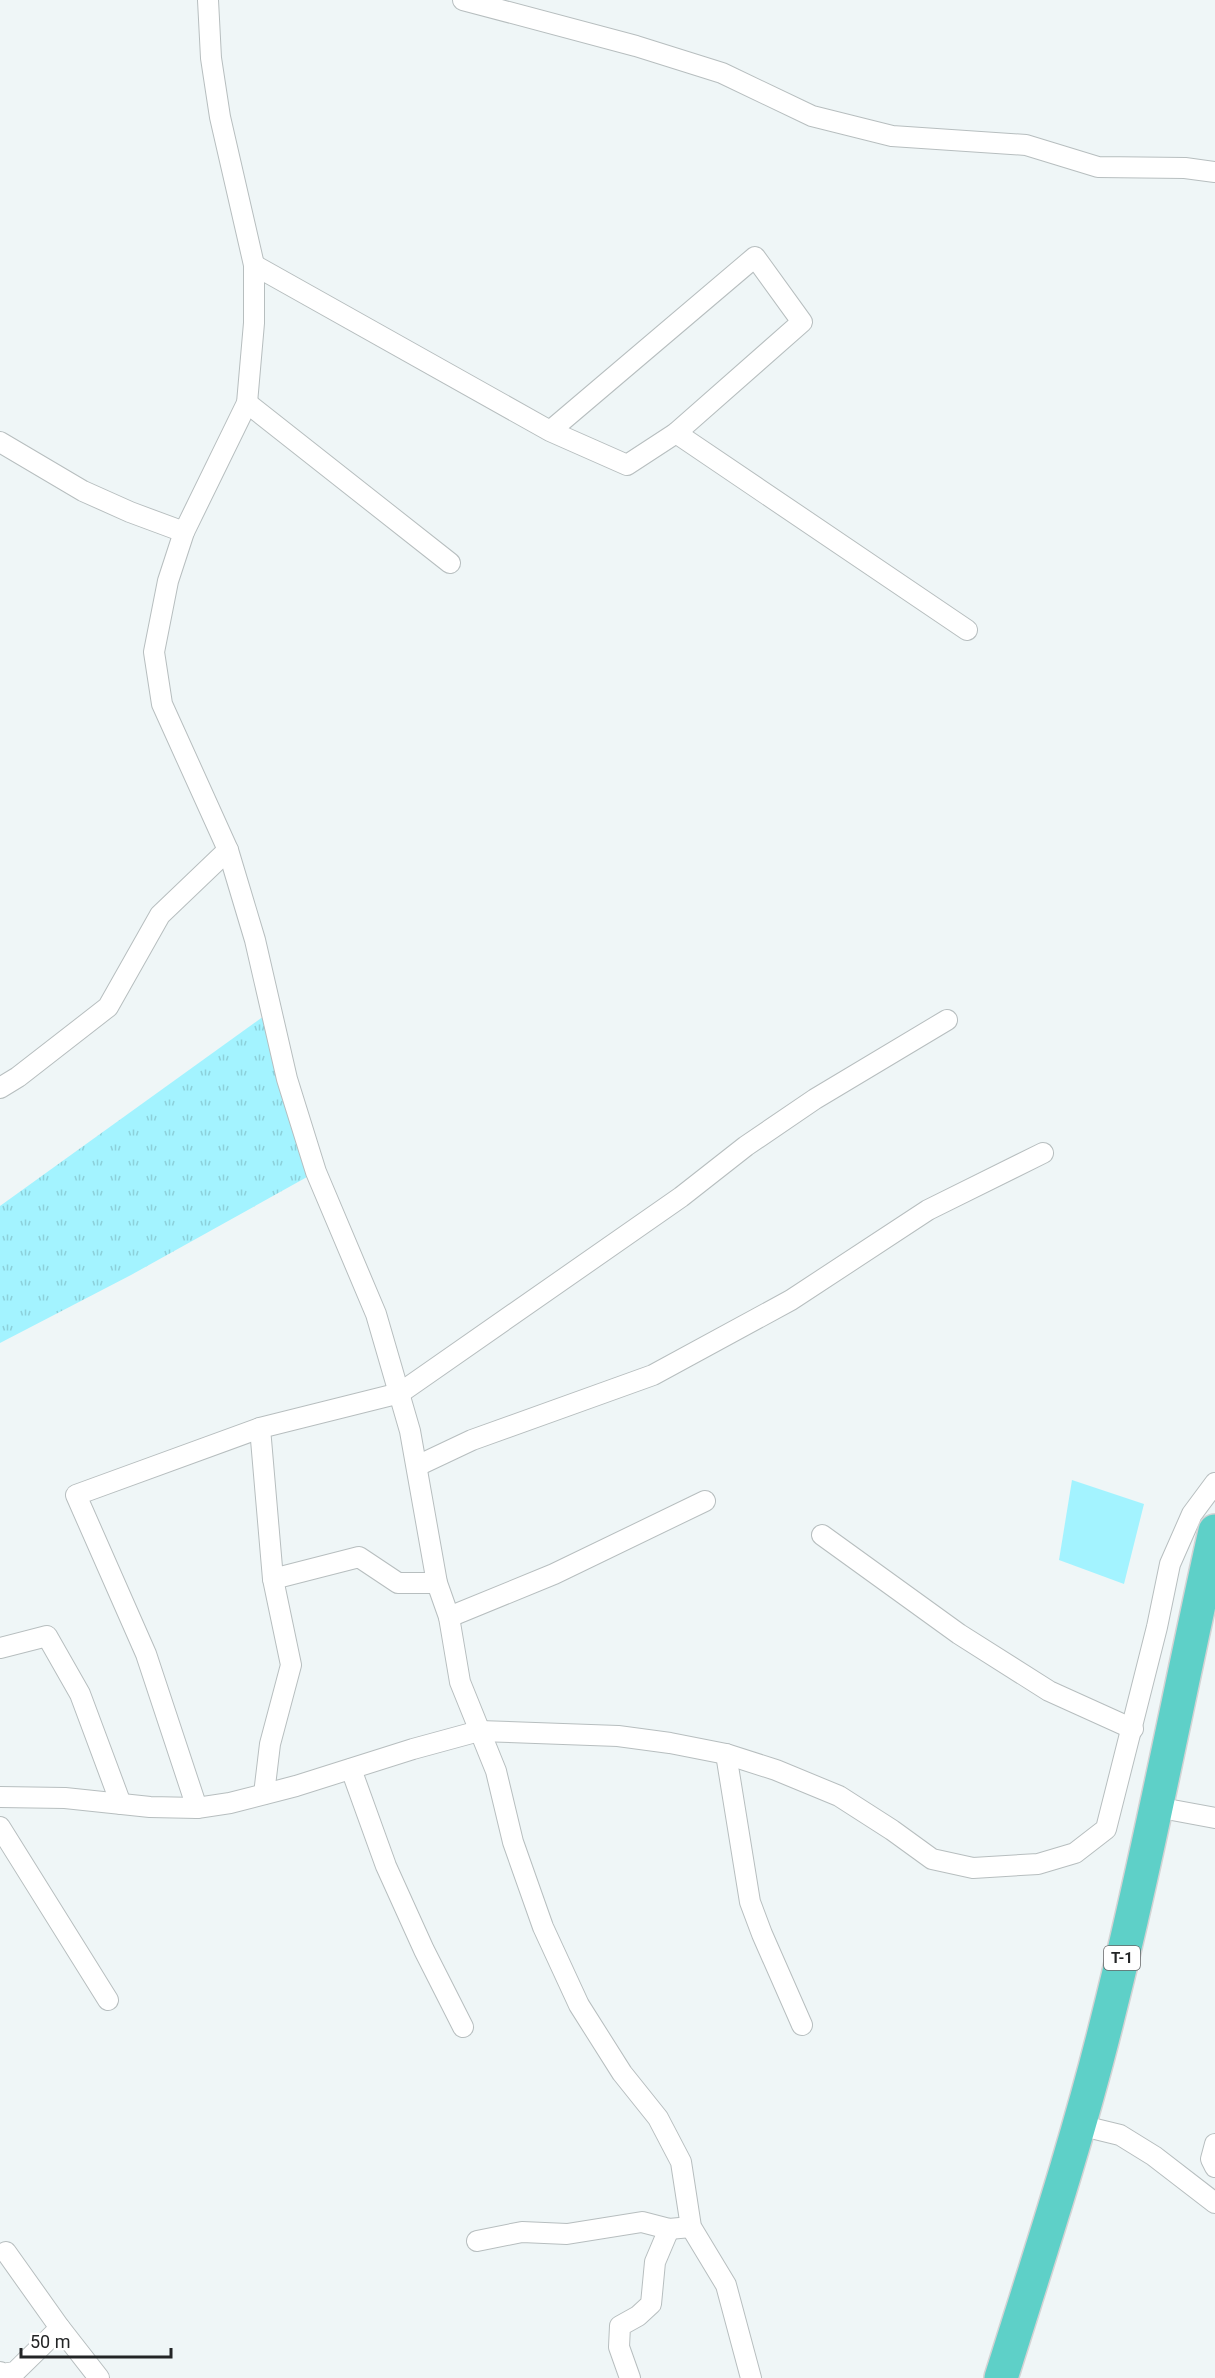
<svg xmlns="http://www.w3.org/2000/svg" width="1215" height="2378" font-family="Roboto,sans-serif">
  <defs>
    <pattern id="grass-tufts" width="24" height="20" patternUnits="userSpaceOnUse" patternTransform="scale(1.5)"><rect width="24" height="20" fill="#a3f3ff"/><path d="M3 7l-1-3M5 7V3M7 7l1-3M15 17l-1-3M17 17v-4M19 17l1-3" fill="none" stroke="#8cd0da"/></pattern>
  </defs>
  <rect width="100%" height="100%" fill="#eff6f7"/>
  <path fill="url(#grass-tufts)" d="M271 1011 316 1172 131 1275 0 1343V1206Z"/>
  <path fill="#a3f3ff" d="M1072 1480 1144 1504 1124 1584 1059 1560Z"/>
  <g fill="none" stroke-linecap="round" stroke-linejoin="round">
    <defs>
      <g id="minor">
        <path d="M208 0 211 58 220 117 254 265V323L247 403 184 532 168 581 154 652 162 704 228 850 255 940 287 1079 316 1172 376 1314 410 1431 437 1583 449 1617 460 1682 496 1771 513 1842 543 1927 579 2005 622 2073 658 2118 681 2162 691 2227 726 2285 751 2378"/>
        <path d="M463 0 636 46 722 73 812 116 892 136 1026 145 1098 167 1185 168 1215 172"/>
        <path d="M254 265 550 431 627 465 676 433 802 322 755 257 550 431"/>
        <path d="M247 403 450 563"/>
        <path d="M676 433 967 630"/>
        <path d="M0 442 83 491 130 512 184 532"/>
        <path d="M0 1088 18 1077 108 1007 160 915 228 850"/>
        <path d="M417 1466 472 1440 653 1375 791 1300 928 1210 1043 1153"/>
        <path d="M822 1535 959 1634 1049 1691 1133 1729"/>
        <path d="M273 1579 359 1557 398 1583H437"/>
        <path d="M449 1617 554 1574 705 1501"/>
        <path d="M0 1648 47 1636 80 1694 121 1804"/>
        <path d="M726 1754 750 1902 762 1934 802 2025"/>
        <path d="M351 1769 386 1866 424 1950 463 2027"/>
        <path d="M264 1794 270 1744 291 1665 273 1579 260 1428 400 1393 681 1197 746 1146 815 1099 947 1020"/>
        <path d="M0 1797 65 1798 150 1807 197 1808 230 1803 296 1786 413 1749 479 1731 618 1736 670 1743 726 1754 776 1770 839 1796 892 1830 932 1859 973 1868 1038 1864 1075 1853 1106 1829 1157 1627 1170 1564 1192 1514 1215 1483"/>
        <path d="M1156 1807 1215 1818"/>
        <path d="M197 1808 146 1654 76 1495 260 1428"/>
        <path d="M0 1827 108 2000"/>
        <path d="M1079 2125 1120 2135 1154 2156 1215 2203"/>
        <path d="M1215 2144 1211 2159 1215 2167"/>
        <path d="M477 2241 522 2232 567 2234 642 2222 669 2229 691 2227"/>
        <path d="M6 2252 60 2328"/>
        <path d="M0 2372 2 2374 15 2372 60 2328 99 2378"/>
        <path d="M630 2378 619 2347 620 2326 638 2316 651 2304 655 2262 669 2229"/>
      </g>
      <path id="trunk" d="M1001 2378C1039 2257 1079 2136 1109 2013 1149 1854 1179 1692 1215 1531"/>
    </defs>
    <use href="#minor" stroke="#b7bebf" stroke-width="22"/>
    <use href="#trunk" stroke="#d3d3d4" stroke-width="36"/>
    <use href="#minor" stroke="#fff" stroke-width="20"/>
    <use href="#trunk" stroke="#5ed0c8" stroke-width="33"/>
  </g>
  <g text-anchor="middle" dominant-baseline="central" stroke-width="6" stroke-linejoin="round" paint-order="stroke">
    <rect fill="#fff" stroke="#656667" stroke-width="1.5" x="1104" y="1946" width="36" height="24" rx="4.5"/>
    <g font-size="15" font-weight="bold" fill="#232526">
      <text x="1122" y="1958">T-1</text>
    </g>
  </g>
  <path d="M21 2348v9h150v-9" fill="none" stroke="#232526" stroke-width="3"/>
  <text x="30" y="2348" font-size="18" fill="#232526" stroke="#ffffff" stroke-width="4.5" paint-order="stroke">50 m</text>
</svg>
